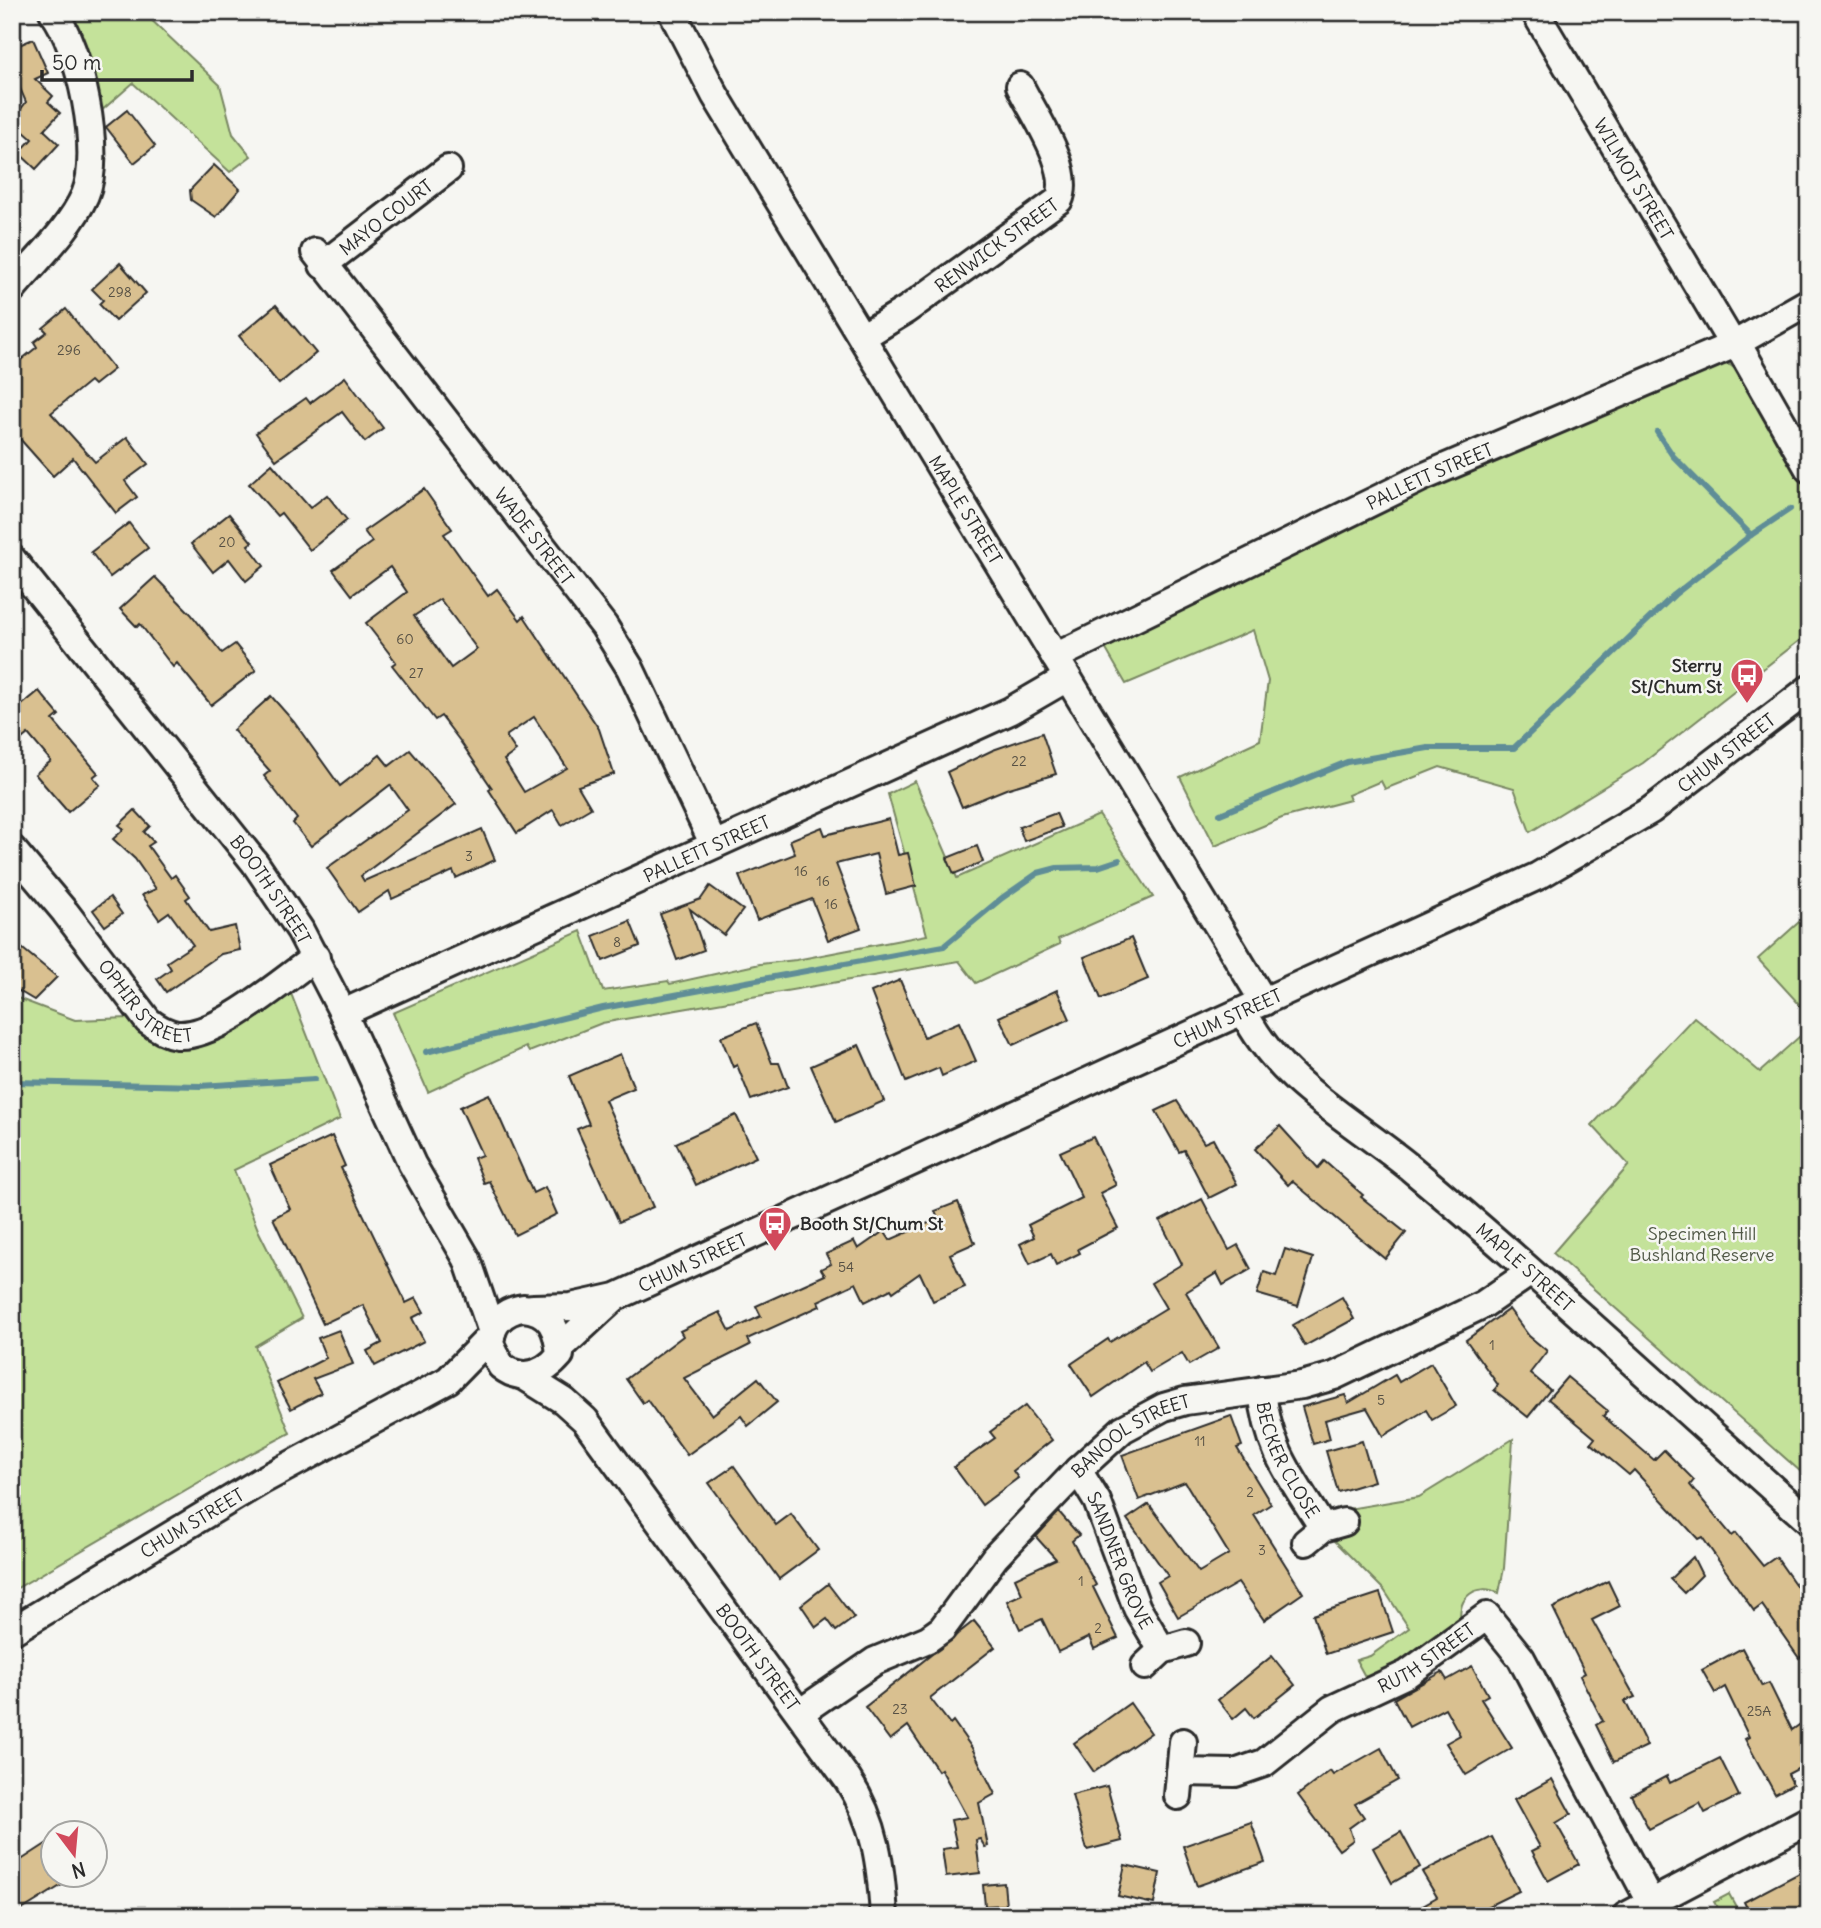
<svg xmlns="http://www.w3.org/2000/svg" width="1821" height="1928" font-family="Delius,sans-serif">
  <rect width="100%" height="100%" fill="#f6f6f2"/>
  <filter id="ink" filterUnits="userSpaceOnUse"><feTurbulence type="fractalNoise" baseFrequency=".0143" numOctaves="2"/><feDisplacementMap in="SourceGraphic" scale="14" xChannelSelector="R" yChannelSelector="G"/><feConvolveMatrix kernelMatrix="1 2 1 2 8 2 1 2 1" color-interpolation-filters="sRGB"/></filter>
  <g filter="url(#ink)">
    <g fill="#c4e29a" stroke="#788662" stroke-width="2">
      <path d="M72 12H143L220 85 233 134 251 156 230 172 133 83 100 112 93 76Z"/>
      <path d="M1716 364 1730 365 1742 374 1809 487V633L1643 763 1530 832 1514 788 1440 767 1385 789 1381 781 1348 795 1350 800 1282 818 1215 846 1180 777 1260 740 1268 681 1253 630 1126 684 1104 646 1436 483Z"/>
      <path d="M915 781 957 878 1099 815 1153 897 1058 939 1060 944 976 983 959 961 602 1023 529 1052 526 1047 428 1092 393 1013 581 931 603 991 668 981 670 984 760 964 796 960 927 935 888 794Z"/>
      <path d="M1809 913V1015L1758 959Z"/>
      <path d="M290 991 340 1119 234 1170 259 1232 302 1318 255 1346 290 1433 220 1470 12 1591V996L75 1020 129 1018 144 1036 164 1044 223 1035 245 1026Z"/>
      <path d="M1694 1017 1760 1072 1809 1028V1479L1553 1253 1629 1165 1592 1125Z"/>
      <path d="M1513 1439 1504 1568 1499 1593C1477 1582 1456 1597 1461 1622L1427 1650 1368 1682 1356 1660 1370 1656 1409 1628 1384 1590 1335 1541 1350 1525 1348 1509 1419 1497Z"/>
      <path d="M1729 1894 1741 1916H1722L1714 1902Z"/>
    </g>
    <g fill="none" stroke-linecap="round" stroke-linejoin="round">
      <g stroke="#5e8d97" stroke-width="6">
        <path d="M1657 432 1673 456 1751 535"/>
        <path d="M1220 814 1347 762 1428 748H1514L1674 595 1751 535 1790 509"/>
        <path d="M426 1052 603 1008 944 946 1002 898 1038 873 1057 868 1098 867 1119 860"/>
        <path d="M12 1082 200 1086 315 1079"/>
      </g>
    </g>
    <g fill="#d9c090" stroke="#2b2b2b" stroke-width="2" fill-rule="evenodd">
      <path d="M33 39 48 73 35 79 53 96 48 102 60 113 44 130 59 144 36 169 19 153 32 139 12 121 26 102 12 70V48Z"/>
      <path d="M127 110 155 146 134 163 106 127Z"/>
      <path d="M214 165 240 189 216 217 191 200 190 190Z"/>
      <path d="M120 263 146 293 115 321 99 304 103 300 92 289Z"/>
      <path d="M276 305 316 353 279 384 239 336Z"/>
      <path d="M66 309 114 369 94 385 90 381 51 413 95 462 127 437 148 464 125 481 137 497 116 513 73 458 53 476 20 439 12 446V367L37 347 34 342 47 332 43 328Z"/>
      <path d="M345 377 383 428 365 442 342 412 276 460 256 433 306 398 310 403Z"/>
      <path d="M272 464 310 508 327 495 347 520 310 550 281 513 277 516 249 484Z"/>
      <path d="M424 489 452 529 444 534 488 596 497 589 520 620 524 616 599 729 614 774 578 786 591 808 562 825 553 810 517 833 489 790 492 788 460 741 441 716 435 720 392 665 396 662 366 623 407 592 390 567 352 595 333 570 372 542 364 531ZM440 599 477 649 451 668 414 616ZM534 717 567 768 524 792 504 760 516 751 506 736Z"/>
      <path d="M229 514 252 542 248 545 264 566 246 581 229 559 213 572 191 544Z"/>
      <path d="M129 523 148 548 110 577 91 552Z"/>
      <path d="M155 577 191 614 222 653 235 644 256 670 211 705 177 663 173 667 140 624 137 627 120 609Z"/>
      <path d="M39 691 59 715 53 720 98 773 93 777 100 785 68 812 35 774 51 761 28 734 12 747V713Z"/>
      <path d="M271 696 294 722 340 786 380 755 389 766 410 750 456 804 361 876 364 881 482 829 495 860 456 878 453 871 392 899 389 891 358 912 327 868 408 810 390 785 311 846 293 823 297 819 264 776 270 771 233 730Z"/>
      <path d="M1042 733 1056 774 1006 789 962 807 947 772 993 750Z"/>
      <path d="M135 810 150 826 144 832 154 842 148 846 171 878 175 875 190 896 186 899 209 932 235 926 240 950 221 954 166 992 157 979 171 969 167 962 193 945 169 912 159 919 142 895 156 889 135 859 113 839 124 829 119 825Z"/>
      <path d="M1056 813 1062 827 1024 841 1019 827Z"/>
      <path d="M889 819 898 855 908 853 916 886 886 894 876 854 836 864 861 928 828 940 812 899 757 920 739 876 795 854 790 840 822 827 825 835Z"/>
      <path d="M977 846 983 862 954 874 947 858Z"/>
      <path d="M710 886 743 910 724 935 690 909 704 950 677 960 660 914 701 899Z"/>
      <path d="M110 897 122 914 105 926 93 910Z"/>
      <path d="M630 921 640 946 603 961 593 936Z"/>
      <path d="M1131 938 1148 979 1101 999 1084 957Z"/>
      <path d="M12 940 57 977 34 1000 12 987Z"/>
      <path d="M900 980 924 1037 959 1022 976 1061 942 1076 939 1068 906 1082 871 992Z"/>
      <path d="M1057 990 1070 1019 1013 1045 999 1017Z"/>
      <path d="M756 1023 772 1063H779L788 1087 751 1100 737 1065 733 1067 721 1037Z"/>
      <path d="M859 1045 884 1101 836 1122 811 1066Z"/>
      <path d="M620 1054 634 1088 605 1100 653 1207 619 1222 577 1129 589 1124 569 1076Z"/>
      <path d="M489 1094 533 1193 545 1187 557 1214 515 1235 489 1181 484 1183 474 1158 482 1155 460 1107Z"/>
      <path d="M1177 1101 1204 1143 1213 1139 1237 1184 1209 1198 1184 1150 1179 1152 1156 1111Z"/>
      <path d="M736 1115 756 1157 696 1185 676 1143Z"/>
      <path d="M1280 1126 1318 1168 1324 1161 1363 1195 1361 1197 1406 1233 1385 1259 1292 1181 1288 1185 1255 1149Z"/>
      <path d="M332 1136 345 1166 341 1168 406 1303 416 1298 424 1312 412 1318 424 1341 375 1366 367 1351 382 1343 363 1305 323 1324 273 1218 290 1209 270 1165Z"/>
      <path d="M1093 1137 1116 1185 1100 1193 1118 1228 1078 1249 1080 1253 1056 1265 1051 1254 1030 1264 1020 1244 1034 1237 1028 1225 1082 1198 1060 1152Z"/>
      <path d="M1202 1199 1229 1250 1238 1245 1251 1269 1223 1285 1217 1273 1186 1292 1219 1348 1189 1365 1182 1353 1150 1372 1144 1362 1093 1397 1071 1364 1108 1339 1110 1342 1166 1308 1151 1283 1182 1264 1160 1221Z"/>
      <path d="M958 1202 975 1243 950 1254 965 1287 933 1301 920 1273 893 1292 891 1289 865 1302 856 1283 818 1301 820 1306 747 1339 750 1345 684 1378 712 1415 758 1378 777 1402 748 1426 741 1416 687 1455 647 1400 643 1403 626 1379 683 1336 680 1331 720 1312 730 1331 761 1316 756 1306 825 1275 821 1269 831 1264 826 1254 854 1241 858 1249 884 1231 890 1240 938 1219 935 1211Z"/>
      <path d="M1285 1249 1313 1258 1298 1306 1257 1294 1264 1272 1276 1276Z"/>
      <path d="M1342 1297 1354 1319 1305 1346 1293 1325Z"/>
      <path d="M1509 1309 1529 1336 1547 1351 1530 1373 1550 1390 1528 1417 1494 1390 1498 1385 1466 1340Z"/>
      <path d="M339 1330 353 1364 313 1379 321 1393 291 1409 277 1383 326 1358 318 1338Z"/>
      <path d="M1431 1363 1456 1406 1432 1420 1426 1410 1383 1436 1367 1408 1325 1420 1330 1439 1313 1444 1302 1407 1345 1395 1348 1403 1395 1375 1399 1382Z"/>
      <path d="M1567 1377 1608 1411 1603 1416 1654 1460 1664 1450 1694 1480 1690 1485 1732 1536 1736 1533 1763 1566 1776 1557 1809 1604V1651L1799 1658 1762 1605 1754 1611 1702 1537 1698 1539 1634 1470 1629 1475 1591 1443 1595 1438 1548 1399Z"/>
      <path d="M1025 1406 1052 1440 1013 1471 1018 1478 982 1505 954 1467 995 1438 990 1432Z"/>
      <path d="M1231 1416 1242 1446 1237 1448 1271 1504 1254 1515 1303 1593 1264 1620 1238 1583 1178 1617 1158 1582 1168 1576 1127 1519 1149 1504 1199 1572 1229 1554 1185 1482 1139 1500 1122 1455Z"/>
      <path d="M1362 1441 1374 1481 1338 1492 1326 1451Z"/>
      <path d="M734 1466 776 1525 791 1514 818 1550 779 1579 709 1483Z"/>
      <path d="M1059 1512 1079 1535 1072 1541 1096 1585 1093 1587 1118 1638 1094 1649 1089 1637 1058 1652 1042 1619 1020 1629 1007 1601 1022 1594 1015 1578 1056 1559 1036 1537Z"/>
      <path d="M1693 1557 1702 1575 1684 1593 1670 1579Z"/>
      <path d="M1608 1581 1620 1606 1592 1620 1635 1697 1625 1701 1647 1746 1614 1762 1596 1725 1603 1721 1580 1676 1585 1673 1553 1608Z"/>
      <path d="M828 1584 854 1618 836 1631 827 1619 816 1627 801 1605Z"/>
      <path d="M1380 1593 1393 1632 1326 1654 1313 1615Z"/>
      <path d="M974 1621 995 1647 930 1698 950 1724 953 1721 972 1748 995 1794 979 1803 988 1846 985 1847 980 1839 976 1840 980 1873 946 1877 942 1849 957 1847 951 1820 967 1817 941 1769 938 1771 908 1726 890 1740 865 1707Z"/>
      <path d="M1742 1648 1762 1686 1769 1683 1792 1730 1809 1718V1763L1788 1774 1793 1784 1775 1794 1745 1739 1749 1737 1725 1687 1715 1693 1702 1670Z"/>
      <path d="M1272 1656 1295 1685 1254 1718 1246 1708 1233 1719 1218 1700Z"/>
      <path d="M1472 1666 1488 1695 1481 1699 1512 1748 1466 1775 1446 1743 1460 1735 1445 1708 1409 1727 1394 1699 1442 1672 1447 1680Z"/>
      <path d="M1130 1703 1151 1733 1094 1772 1074 1743Z"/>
      <path d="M1381 1748 1398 1780 1355 1804 1364 1817 1349 1828 1353 1840 1339 1850 1298 1795 1330 1771 1333 1775Z"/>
      <path d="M1720 1758 1739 1796 1705 1813 1700 1803 1649 1829 1631 1795 1667 1776 1670 1783Z"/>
      <path d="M1552 1779 1571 1814 1556 1823 1579 1864 1548 1881 1532 1851 1540 1847 1514 1800Z"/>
      <path d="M1107 1786 1122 1841 1087 1850 1072 1795Z"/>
      <path d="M1251 1822 1265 1862 1197 1886 1183 1846Z"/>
      <path d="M1401 1832 1420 1867 1392 1883 1373 1848Z"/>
      <path d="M1492 1837 1519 1891 1468 1916H1429L1423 1905 1437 1897 1422 1872Z"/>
      <path d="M52 1840V1875H78L12 1916V1866Z"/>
      <path d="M1125 1865 1160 1873 1154 1904 1118 1896Z"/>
      <path d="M1809 1868V1916H1751L1744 1902Z"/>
      <path d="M1004 1883 1006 1905 985 1906 983 1885Z"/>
    </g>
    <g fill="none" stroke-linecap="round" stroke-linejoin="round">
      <defs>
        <g id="minor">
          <path id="s1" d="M672 12 715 95 1264 1002"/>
          <path id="s2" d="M1535 12 1733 345"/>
          <path id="s3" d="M315 252 604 626 630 668 713 843"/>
          <path id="s4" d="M323 265 448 169"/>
          <path d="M12 289C36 260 70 229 85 195 103 153 80 47 53 12"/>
          <path id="s5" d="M862 337 906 310 1059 200C1073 169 1034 115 1020 86"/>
          <path d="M1737 343 1809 469"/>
          <path id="s6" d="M12 559 255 863 300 930 343 1013 412 1164 467 1259 492 1332"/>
          <path id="s7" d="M1055 657 1423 477 1733 345 1809 302"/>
          <path id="s8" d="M12 849 65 912 148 1021C157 1028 165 1033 177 1035 218 1038 282 980 316 957"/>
          <path id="s9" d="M1244 1012C1277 1081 1350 1119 1408 1166 1545 1280 1676 1403 1809 1521"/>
          <path id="s10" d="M343 1013 1010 711 1067 678"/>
          <path d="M523 1308C551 1310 558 1330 560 1355 544 1374 522 1383 501 1366L490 1344C491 1323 503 1311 523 1308Z"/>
          <path id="s11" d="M533 1308 571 1307 616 1297 1538 876 1651 810 1809 689"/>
          <path d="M560 1348 612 1300"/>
          <path id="s12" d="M524 1376 564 1401 585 1420 848 1780C876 1823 881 1866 884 1916"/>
          <path id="s13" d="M1262 1390C1268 1451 1292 1478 1323 1528"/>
          <path id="s14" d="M1078 1470 1097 1501 1137 1608 1162 1650"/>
          <path d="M1306 1542 1323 1528 1344 1522"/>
          <path id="s15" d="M12 1631 261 1481 448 1380 491 1336"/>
          <path d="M1145 1666 1162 1650 1186 1643"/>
          <path id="s16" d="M801 1712 875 1661 928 1639 942 1629 995 1557 1078 1470 1123 1429 1164 1407 1185 1401 1302 1385 1334 1376 1484 1304 1529 1273"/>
          <path id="s17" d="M1180 1772 1235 1773 1264 1763 1332 1709 1407 1674 1487 1616 1521 1658 1651 1903"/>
          <path d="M1178 1796 1183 1742"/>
          <path d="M1626 1916 1809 1820"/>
        </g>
      </defs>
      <use href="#minor" stroke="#2b2b2b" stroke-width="32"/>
      <use href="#minor" stroke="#f6f6f2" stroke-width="26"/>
    </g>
  </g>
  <defs>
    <symbol id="bus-pin" viewBox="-11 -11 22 30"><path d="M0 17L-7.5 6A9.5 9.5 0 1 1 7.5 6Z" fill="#d1495b" stroke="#f6f6f2"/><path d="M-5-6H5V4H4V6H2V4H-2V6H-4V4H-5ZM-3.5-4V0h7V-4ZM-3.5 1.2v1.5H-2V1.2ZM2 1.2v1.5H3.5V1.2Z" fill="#fff"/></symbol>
  </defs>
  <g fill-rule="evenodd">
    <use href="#bus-pin" x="1728" y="656" width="38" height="52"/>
    <use href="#bus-pin" x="756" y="1204" width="38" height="52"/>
  </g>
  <g text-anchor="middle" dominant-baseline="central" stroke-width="5" stroke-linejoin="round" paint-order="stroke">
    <g font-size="14" fill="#565044">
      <text x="120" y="292">298</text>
      <text x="69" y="350">296</text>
      <text x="227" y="542">20</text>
      <text x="405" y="639">60</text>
      <text x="416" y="673">27</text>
      <text x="1019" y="761">22</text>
      <text x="469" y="856">3</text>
      <text x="801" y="871">16</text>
      <text x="823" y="881">16</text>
      <text x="831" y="904">16</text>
      <text x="617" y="942">8</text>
      <text x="846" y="1267">54</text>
      <text x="1492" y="1345">1</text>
      <text x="1381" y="1400">5</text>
      <text x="1200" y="1441">11</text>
      <text x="1250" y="1492">2</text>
      <text x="1262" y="1550">3</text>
      <text x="1081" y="1581">1</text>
      <text x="1098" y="1628">2</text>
      <text x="900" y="1709">23</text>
      <text x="1759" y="1711">25A</text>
    </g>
    <g font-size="18" fill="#2b2b2b" stroke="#f6f6f2">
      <text stroke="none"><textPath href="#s2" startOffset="194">WILMOT STREET</textPath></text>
      <text stroke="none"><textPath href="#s4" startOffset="79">MAYO COURT</textPath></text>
      <text stroke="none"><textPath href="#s5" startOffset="163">RENWICK STREET</textPath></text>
      <text stroke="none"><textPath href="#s7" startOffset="416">PALLETT STREET</textPath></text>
      <text stroke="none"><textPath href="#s1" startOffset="578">MAPLE STREET</textPath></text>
      <text stroke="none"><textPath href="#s3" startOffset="359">WADE STREET</textPath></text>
      <text stroke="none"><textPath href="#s11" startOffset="1323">CHUM STREET</textPath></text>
      <text stroke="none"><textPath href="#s10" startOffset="399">PALLETT STREET</textPath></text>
      <text stroke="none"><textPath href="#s6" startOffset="420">BOOTH STREET</textPath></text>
      <text stroke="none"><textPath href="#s8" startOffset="206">OPHIR STREET</textPath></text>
      <text stroke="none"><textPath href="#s11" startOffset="756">CHUM STREET</textPath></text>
      <text stroke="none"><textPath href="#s11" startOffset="168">CHUM STREET</textPath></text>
      <text stroke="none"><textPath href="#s9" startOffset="382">MAPLE STREET</textPath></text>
      <text stroke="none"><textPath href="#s16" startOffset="438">BANOOL STREET</textPath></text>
      <text stroke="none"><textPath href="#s13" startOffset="75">BECKER CLOSE</textPath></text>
      <text stroke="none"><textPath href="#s15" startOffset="210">CHUM STREET</textPath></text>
      <text stroke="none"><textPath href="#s14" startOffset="100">SANDNER GROVE</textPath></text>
      <text stroke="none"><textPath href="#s12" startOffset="369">BOOTH STREET</textPath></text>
      <text stroke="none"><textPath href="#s17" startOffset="280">RUTH STREET</textPath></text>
    </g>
    <g font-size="18" font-weight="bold" fill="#2b2b2b" stroke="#f6f6f2" text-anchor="end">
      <text x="1722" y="665">Sterry<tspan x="1722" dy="21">St/Chum St</tspan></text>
      <text x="800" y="1223" text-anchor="start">Booth St/Chum St</text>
    </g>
    <g font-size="18" fill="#515947" stroke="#f6f6f2">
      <text x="1702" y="1233">Specimen Hill<tspan x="1702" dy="21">Bushland Reserve</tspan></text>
    </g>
  </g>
  <rect width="1821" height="1928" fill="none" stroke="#f6f6f2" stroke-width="42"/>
  <rect x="21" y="21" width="1779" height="1886" fill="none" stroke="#2b2b2b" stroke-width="2.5" filter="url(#ink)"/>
  <g transform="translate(74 1854) rotate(164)"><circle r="33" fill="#f6f6f2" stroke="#a5a5a2" stroke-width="2"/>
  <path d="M0-5L12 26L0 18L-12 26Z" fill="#d1495b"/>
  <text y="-10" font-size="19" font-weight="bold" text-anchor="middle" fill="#2b2b2b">N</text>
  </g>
  <path d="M42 70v10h150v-10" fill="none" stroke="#2b2b2b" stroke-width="3.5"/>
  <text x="52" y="70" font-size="21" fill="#2b2b2b" stroke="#f6f6f2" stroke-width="5" paint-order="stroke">50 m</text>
</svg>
